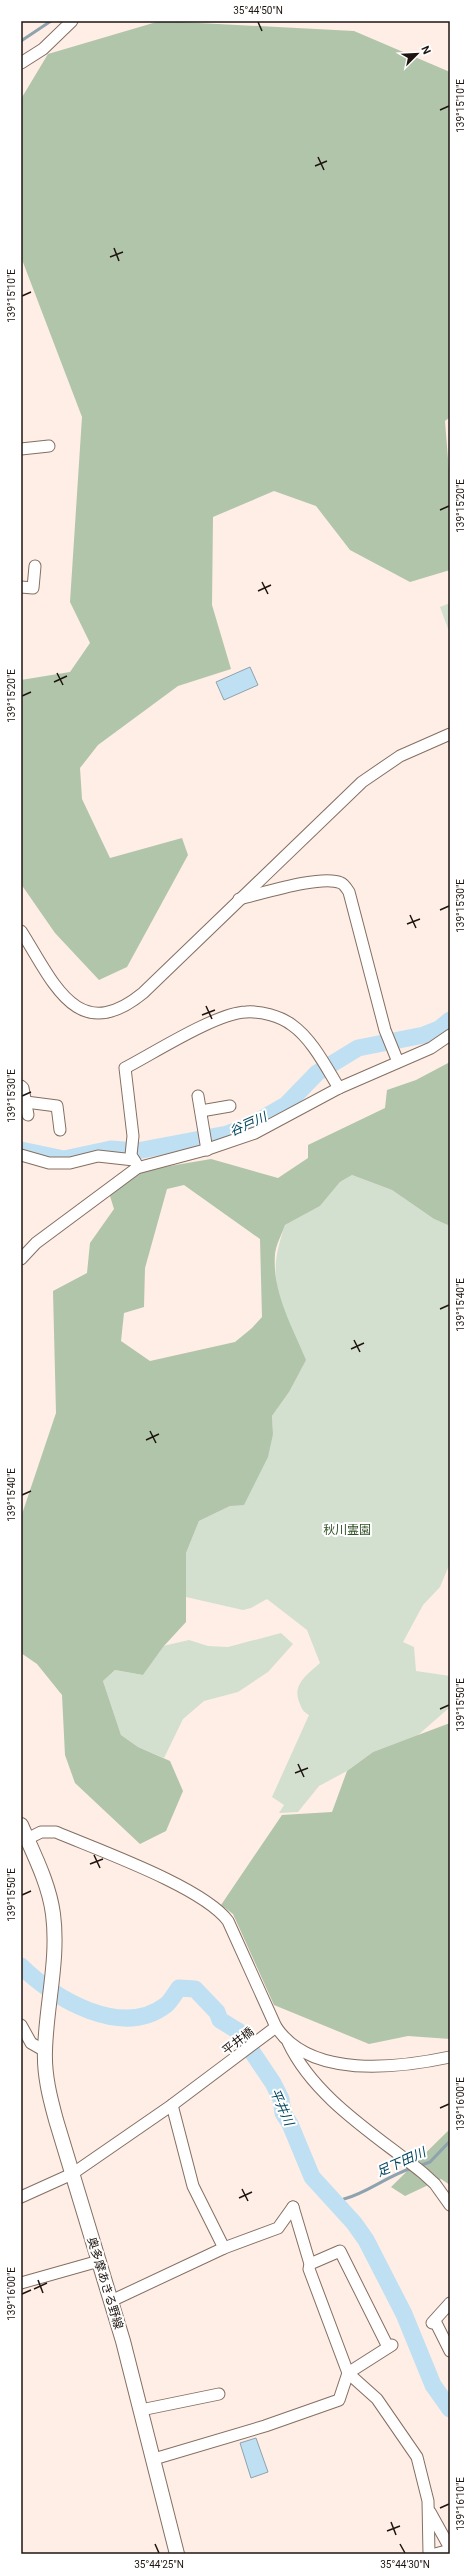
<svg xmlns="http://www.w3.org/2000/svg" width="471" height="2575" font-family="Roboto,'Noto Sans JP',sans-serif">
  <rect width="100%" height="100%" fill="#feeee5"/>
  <g fill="#d3e0cf">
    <path d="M450 603V634L440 607Z"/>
    <path d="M352 1175 392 1190 434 1219 450 1226V1563L440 1587 423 1605 403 1642 414 1647 416 1671 450 1676V1707L417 1736 373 1752 347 1771 319 1786 298 1812 279 1813 284 1805 272 1797 309 1715C304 1712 302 1710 300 1704 291 1685 307 1675 320 1663L307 1630 267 1599 251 1608 243 1610 186 1597V1553L199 1521 230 1506 273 1434 272 1416 289 1392 280 1298C272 1269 276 1252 285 1225L320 1206 340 1182Z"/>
    <path d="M281 1633 293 1644 268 1672 238 1692 204 1701 183 1719 164 1758 138 1747 121 1735 103 1681 115 1670 143 1675 163 1646 189 1640 208 1646 228 1647Z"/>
  </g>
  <g fill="#b0c5aa" fill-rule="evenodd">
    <path d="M160 21 354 31 450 72V417L445 421 450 484V570L410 582 350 550 316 506 274 491 213 517 212 605 231 669 178 686 98 745 80 768 82 799 110 858 182 838 188 855 127 967 99 980 55 933 21 884V680L70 672 90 643 70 602 82 417 21 257V99L48 54Z"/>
    <path d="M450 1062V1226L434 1219 392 1190 352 1175 340 1182 320 1206 285 1225C282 1234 276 1244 275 1254 272 1292 292 1326 306 1360L289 1392 272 1416 273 1434 268 1457 244 1505 230 1506 199 1521 186 1553V1622L163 1647 143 1675 115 1670 103 1681 121 1735 138 1747 170 1761 183 1791 166 1831 140 1844 75 1783 65 1755 62 1695 37 1664 21 1653V1517L56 1413 53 1291 87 1273 90 1243 114 1209 110 1196 140 1171 211 1159 278 1178 308 1158V1145L385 1108 387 1090 416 1080ZM184 1185 260 1239 262 1317 252 1328 235 1342 150 1361 121 1341 124 1313 144 1307 145 1268 167 1189Z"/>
    <path d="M450 1723V2039L408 2036 369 2044 274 2005 233 1914 221 1905 282 1815 332 1812 347 1771 373 1752Z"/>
    <path d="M450 2129V2185L441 2179 405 2196 391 2187Z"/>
  </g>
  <g fill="#bee0f2" stroke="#8ea3ae">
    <path d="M250 667 258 685 224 700 216 682Z"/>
    <path d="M256 2438 268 2472 251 2478 240 2443Z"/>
  </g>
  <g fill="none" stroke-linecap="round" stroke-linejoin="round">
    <g stroke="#8ea3ae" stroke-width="3">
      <path d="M21 41 51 21"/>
      <path d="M419 2166 430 2162 450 2141"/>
      <path d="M340 2209 344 2199C367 2193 387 2176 412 2168"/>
    </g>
    <g stroke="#bee0f2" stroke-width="17">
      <path d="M21 1150 64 1159 111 1149 137 1151 227 1134 249 1126 286 1105 317 1073 358 1048 424 1035 439 1029 450 1020"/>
      <path d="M21 1966C54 1999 122 2039 166 2005 171 2001 175 1993 179 1988L195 1989 217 2012 220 2020 238 2031 273 2083 281 2099 283 2113 290 2124 312 2177 354 2223 366 2240 404 2314 433 2385 450 2409"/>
    </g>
    <defs>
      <g id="minor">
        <path d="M21 63 43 49 72 21"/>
        <path d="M21 449 49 446"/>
        <path d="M21 587 33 588 35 566"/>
        <path d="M239 899C261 894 322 874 341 883 344 884 347 889 349 892L385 1030 398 1062"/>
        <path d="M21 931C53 981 77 1047 143 993L362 782 400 756 450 734"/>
        <path d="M21 1086 23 1088 28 1115"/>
        <path d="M198 1096 207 1150"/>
        <path d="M26 1102 57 1106 60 1130"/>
        <path d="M201 1111 230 1106"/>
        <path d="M21 1155 49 1163H70L98 1156 134 1160 136 1163"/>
        <path d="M134 1160 131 1155 133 1136 125 1068C154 1053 216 1013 246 1012 261 1011 280 1016 292 1025 312 1039 326 1067 339 1088"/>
        <path d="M21 1259 36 1243 137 1168 205 1150 255 1133 339 1088 431 1048 450 1035"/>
        <path d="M27 1839 41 1832H56C98 1850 203 1887 228 1921L276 2027C311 2079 398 2068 450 2057"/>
        <path d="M21 2025 31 2043 45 2051"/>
        <path d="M288 2042C314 2098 376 2135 423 2173L435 2184 450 2205"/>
        <path d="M172 2105 193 2186 224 2248"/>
        <path d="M21 2197 72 2174 172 2105 276 2027"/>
        <path d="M293 2207 310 2264 309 2269 348 2373 377 2399 417 2457 428 2501 429 2554"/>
        <path d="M310 2264 340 2251 388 2347"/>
        <path d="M21 2283 99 2261"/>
        <path d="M111 2301 224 2248 278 2228 293 2207"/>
        <path d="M435 2321 450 2351"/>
        <path d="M432 2323 450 2303"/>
        <path d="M141 2410 219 2394"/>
        <path d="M154 2459 265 2426 339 2400 348 2373 392 2345"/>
        <path d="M430 2512 450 2548"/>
        <path d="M435 2554 450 2550"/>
      </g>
      <path id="major" d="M21 1825C33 1853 49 1883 53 1914 59 1960 46 2005 45 2051 44 2075 50 2098 56 2120L123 2341 177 2554"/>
    </defs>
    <use href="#minor" stroke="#856f62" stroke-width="13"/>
    <use href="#major" stroke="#856f62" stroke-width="16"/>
    <use href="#minor" stroke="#fff" stroke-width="11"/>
    <use href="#major" stroke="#fff" stroke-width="14"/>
  </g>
  <path fill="none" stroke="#1e1510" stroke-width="1.5" d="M258 22 262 31M440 110 449 106M318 157 324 170M315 166 327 161M114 248 119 261M110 257 123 252M22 296 31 292M440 510 449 506M262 582 268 594M258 591 271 585M57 673 63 685M54 682 67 676M22 696 31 692M440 910 449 906M410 915 416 928M407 924 420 919M206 1006 212 1019M202 1015 215 1010M22 1096 31 1092M440 1309 449 1305M354 1340 360 1352M351 1349 364 1343M150 1431 156 1443M146 1440 159 1434M22 1495 31 1491M440 1709 449 1705M298 1764 304 1777M295 1773 308 1768M94 1855 100 1868M90 1864 103 1859M22 1895 31 1891M440 2108 449 2104M242 2189 248 2201M239 2198 252 2192M38 2280 43 2293M34 2289 47 2283M22 2294 31 2290M440 2508 449 2504M391 2522 396 2535M387 2531 400 2526M155 2544 159 2553M400 2544 405 2553"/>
  <g text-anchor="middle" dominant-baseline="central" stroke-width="4" stroke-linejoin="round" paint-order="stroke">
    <g font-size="12" fill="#325128" stroke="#fff">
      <text x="347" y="1530">秋川霊園</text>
    </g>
    <g font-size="12" fill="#1e1510" stroke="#fff">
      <text transform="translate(238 2041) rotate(-38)">平井橋</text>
      <text transform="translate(105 2283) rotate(73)">奥多摩あきる野線</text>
    </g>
    <g font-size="13" font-style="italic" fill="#00455e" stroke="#fff">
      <text transform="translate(248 1124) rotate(-24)">谷戸川</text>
      <text transform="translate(282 2107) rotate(66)">平井川</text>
      <text transform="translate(401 2162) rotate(-24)">足下田川</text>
    </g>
  </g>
  <rect width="471" height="2575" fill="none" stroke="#ffffff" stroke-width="44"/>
  <g transform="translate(417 54) rotate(66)" stroke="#ffffff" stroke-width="3" paint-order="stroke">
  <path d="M0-3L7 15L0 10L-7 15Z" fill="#1e1510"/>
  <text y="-6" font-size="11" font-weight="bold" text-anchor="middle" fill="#1e1510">N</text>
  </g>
  <rect x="22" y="22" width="427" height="2531" fill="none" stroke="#1e1510" stroke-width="1.5"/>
  <g font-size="10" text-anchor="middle" fill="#1e1510">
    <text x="258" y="14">35°44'50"N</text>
    <text transform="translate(460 106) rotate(-90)" y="4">139°15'10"E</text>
    <text transform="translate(11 296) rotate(-90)" y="4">139°15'10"E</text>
    <text transform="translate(460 506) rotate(-90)" y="4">139°15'20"E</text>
    <text transform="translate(11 696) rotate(-90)" y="4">139°15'20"E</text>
    <text transform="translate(460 906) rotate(-90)" y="4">139°15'30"E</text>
    <text transform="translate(11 1096) rotate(-90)" y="4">139°15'30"E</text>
    <text transform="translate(460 1305) rotate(-90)" y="4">139°15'40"E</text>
    <text transform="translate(11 1495) rotate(-90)" y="4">139°15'40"E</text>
    <text transform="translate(460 1705) rotate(-90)" y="4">139°15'50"E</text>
    <text transform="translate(11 1895) rotate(-90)" y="4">139°15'50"E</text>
    <text transform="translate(460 2104) rotate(-90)" y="4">139°16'00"E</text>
    <text transform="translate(11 2294) rotate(-90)" y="4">139°16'00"E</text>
    <text transform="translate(460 2504) rotate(-90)" y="4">139°16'10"E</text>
    <text x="159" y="2568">35°44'25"N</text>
    <text x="405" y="2568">35°44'30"N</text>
  </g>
</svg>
